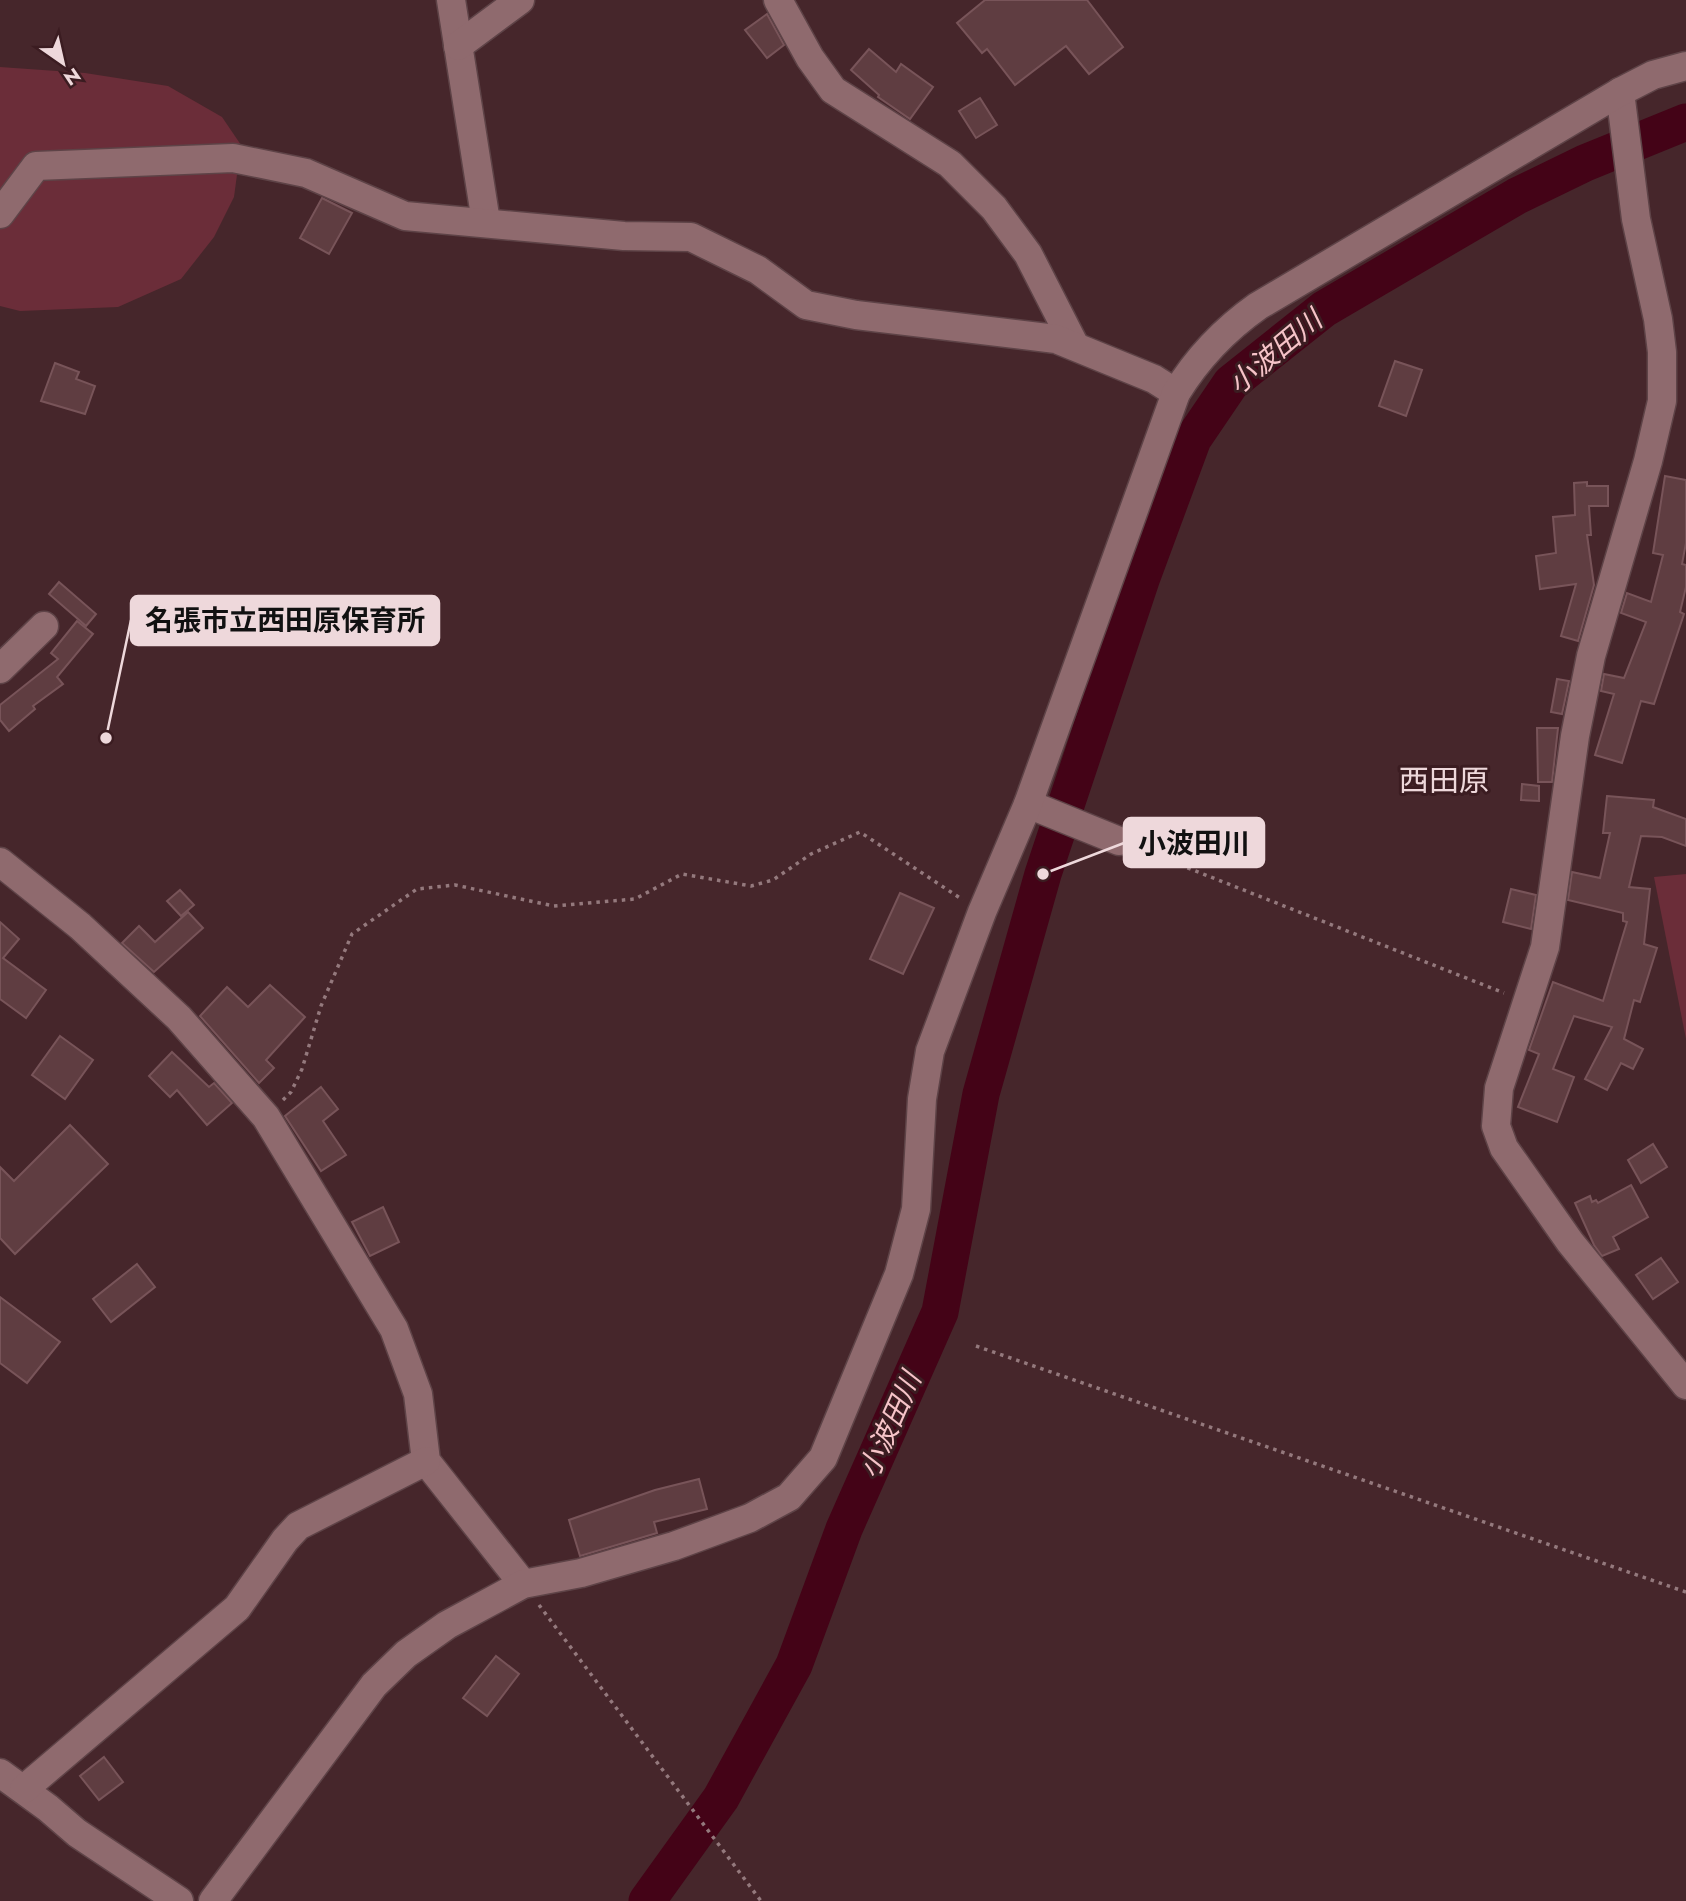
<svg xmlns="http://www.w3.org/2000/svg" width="1686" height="1901" font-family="Jost,'Noto Sans JP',sans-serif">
  <rect width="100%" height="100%" fill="#46262b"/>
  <g fill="#6b2d39">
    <path d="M0 67 85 73 168 86 222 117 241 145 234 197 214 237 181 279 118 307 20 311 0 306Z"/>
    <path d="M1686 874V1039L1654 877Z"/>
  </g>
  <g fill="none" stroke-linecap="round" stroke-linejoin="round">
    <path stroke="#440317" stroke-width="37" d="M647 1901 721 1798 794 1665 844 1529 940 1312 981 1094 1043 874 1142 577 1193 439 1231 383 1324 309 1517 196 1585 163 1686 122"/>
  </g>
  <g fill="#5f3d41" stroke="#785459" stroke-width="2">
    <path d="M985 0H1087L1123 47 1089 74 1066 46 1015 85 987 49 982 53 957 23Z"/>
    <path d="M767 14 784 45 767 58 745 30Z"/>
    <path d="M869 49 896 72 901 64 933 87 910 119 878 97 879 95 851 70Z"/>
    <path d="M980 98 997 125 976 138 959 111Z"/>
    <path d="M322 198 352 213 329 254 300 238Z"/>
    <path d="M1395 361 1422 370 1406 416 1379 406Z"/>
    <path d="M55 363 79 372 76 379 95 386 85 414 41 401Z"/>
    <path d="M1665 476 1686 480V543L1682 564 1686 565V587L1680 612 1684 614 1654 704 1641 701 1622 763 1595 755 1614 694 1601 691 1604 674 1624 678 1646 622 1621 613 1627 593 1651 602 1663 555 1653 553Z"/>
    <path d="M1587 482V486H1608V506H1589L1591 535H1587L1594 585 1578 641 1561 636 1576 584 1540 589 1536 556 1556 553 1553 517 1575 515 1574 483Z"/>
    <path d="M59 582 96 614 86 626 49 594Z"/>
    <path d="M77 621 93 634 57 677 63 684 33 706 35 709 9 731 0 720V705L58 659 51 653Z"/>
    <path d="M1557 679 1569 681 1562 714 1551 712Z"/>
    <path d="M1537 728H1558L1552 782H1538Z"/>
    <path d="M1522 784 1539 786V801L1521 800Z"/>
    <path d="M1607 796 1654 800 1653 807 1686 819V846L1662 837 1641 836 1629 887 1650 889 1644 944 1657 948 1640 1002 1634 1000 1624 1039 1643 1049 1633 1069 1621 1063 1607 1090 1585 1079 1612 1027 1574 1016 1553 1069 1574 1077 1557 1122 1518 1107 1539 1054 1529 1050 1553 982 1603 1001 1627 922 1623 921V913L1568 900 1572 872 1600 878 1610 833H1603Z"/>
    <path d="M1511 889 1536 895 1531 929 1503 922Z"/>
    <path d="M180 890 194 905 181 916 167 901Z"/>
    <path d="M900 893 934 908 903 974 870 959Z"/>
    <path d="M188 912 203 928 154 972 122 943 139 926 155 942Z"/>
    <path d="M0 922 19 939 3 958 46 990 26 1018 0 999Z"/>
    <path d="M270 985 305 1017 266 1060 274 1068 259 1083 200 1016 227 987 248 1007Z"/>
    <path d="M60 1036 93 1060 65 1099 32 1075Z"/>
    <path d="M172 1052 209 1087 214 1083 232 1103 207 1125 177 1090 170 1097 149 1076Z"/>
    <path d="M321 1087 338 1109 323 1121 346 1155 321 1171 285 1116Z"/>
    <path d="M70 1125 108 1164 15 1254 0 1238V1167L14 1181Z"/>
    <path d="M1653 1144 1667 1167 1641 1183 1628 1160Z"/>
    <path d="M1631 1185 1648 1217 1613 1237 1619 1249 1602 1256 1594 1245 1575 1203 1590 1196 1592 1202 1596 1200 1598 1203Z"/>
    <path d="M383 1207 399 1242 370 1256 352 1222Z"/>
    <path d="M1661 1258 1678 1282 1653 1299 1636 1275Z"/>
    <path d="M137 1264 155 1287 111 1322 93 1299Z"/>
    <path d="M0 1297 60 1342 27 1383 0 1363Z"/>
    <path d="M699 1479 707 1509 654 1522 657 1533 580 1556 569 1520 655 1490Z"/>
    <path d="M496 1656 519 1674 487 1716 463 1698Z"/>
    <path d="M104 1757 123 1782 99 1800 80 1776Z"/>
  </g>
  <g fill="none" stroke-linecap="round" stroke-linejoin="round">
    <defs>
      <g id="minor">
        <path d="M451 0 486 222"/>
        <path d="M778 0 810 58 833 90 950 164 994 208 1028 254 1074 344"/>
        <path d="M458 46 520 0"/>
        <path d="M1620 92 1636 219 1658 319 1662 352V401L1648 461 1591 656 1575 736 1545 947 1499 1088 1496 1126 1504 1148 1570 1242 1686 1385"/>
        <path d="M0 214 36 166 233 158 306 173 405 216 624 236 691 237 758 270 806 305 856 315 1056 339 1154 379 1176 393"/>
        <path d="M0 669 44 626"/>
        <path d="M1028 804 1119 841"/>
        <path d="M0 862 80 926 179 1018 266 1117 394 1329 418 1394 426 1461 523 1584"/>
        <path d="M0 1773 48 1808 77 1833 179 1901"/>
        <path d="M24 1789 237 1608 285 1540 298 1526 426 1461"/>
        <path d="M213 1901 374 1685 406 1654 447 1625 523 1584 581 1573 674 1546 750 1518 789 1497 823 1458 899 1274 916 1209 922 1099 930 1051 982 912 1028 804 1176 393C1198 357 1224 330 1258 306L1620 92 1653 75 1686 66"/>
      </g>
    </defs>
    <use href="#minor" stroke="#5e4347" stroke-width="31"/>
    <g stroke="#94797d" stroke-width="3.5" stroke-dasharray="3.5 5" stroke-linecap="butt">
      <path d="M1140 849 1504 993"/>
      <path d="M283 1100 291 1092 302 1069 321 1006 352 934 417 889 455 885 554 906 635 899 682 874 751 886 773 880 811 854 860 832 963 900"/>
      <path d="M976 1346 1686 1592"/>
      <path d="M539 1605 761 1901"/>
    </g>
    <use href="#minor" stroke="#8f6a6e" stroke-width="28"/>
  </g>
  <g text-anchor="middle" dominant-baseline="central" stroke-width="6" stroke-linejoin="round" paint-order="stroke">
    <g font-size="28" font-style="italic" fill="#f6c3c8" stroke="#3b1c21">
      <text transform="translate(1275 352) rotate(-40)">小波田川</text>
      <text transform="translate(890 1425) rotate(-66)">小波田川</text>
    </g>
    <g font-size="30" fill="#eed8db" stroke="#3b1c21">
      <text x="1444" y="780">西田原</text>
    </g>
  </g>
  <path fill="none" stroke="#eed8db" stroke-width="2.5" d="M106 738L131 620M1043 874L1124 843"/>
  <g fill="#eed8db" stroke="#3b1c21" stroke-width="2.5">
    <circle cx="106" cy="738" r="7"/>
    <circle cx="1043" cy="874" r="7"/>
  </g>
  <g fill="#eed8db" stroke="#eed8db" stroke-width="2.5">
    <rect x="131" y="596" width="308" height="49" rx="7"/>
    <rect x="1124" y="818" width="140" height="49" rx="7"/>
  </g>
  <g font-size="28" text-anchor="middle" font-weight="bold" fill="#111">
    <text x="285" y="630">名張市立西田原保育所</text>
    <text x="1194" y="853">小波田川</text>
  </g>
  <g transform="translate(63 63) rotate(146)" stroke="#3b1c21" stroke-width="5" paint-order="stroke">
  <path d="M0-5L12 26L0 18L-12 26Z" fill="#eed8db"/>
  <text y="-10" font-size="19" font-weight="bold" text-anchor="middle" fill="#eed8db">N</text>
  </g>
</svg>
